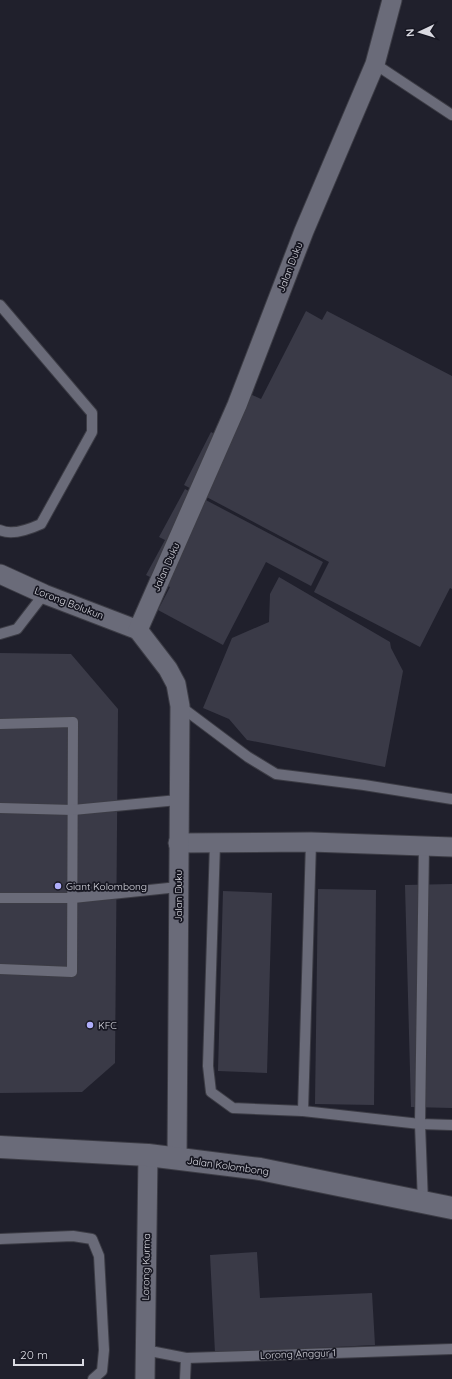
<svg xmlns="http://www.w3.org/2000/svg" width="452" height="1379" font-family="Quicksand,sans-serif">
  <rect width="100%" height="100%" fill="#20202c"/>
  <g fill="#3a3a47">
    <path d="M306 311 322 320 327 311 452 376V589L450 588 420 647 314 592 329 562 184 485 211 432 226 440 250 394 261 399Z"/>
    <path d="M185 489 323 562 311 586 266 562 223 645 158 610 170 587 146 575 165 540 159 537Z"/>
    <path d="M279 577 390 642 391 648 403 671 385 767 247 740 229 719 203 708 232 638 269 622 270 594Z"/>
    <path d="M0 653 71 654 118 709 115 1063 82 1092 0 1093Z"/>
    <path d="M452 884V1108L411 1107 405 885Z"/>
    <path d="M318 889 376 890 374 1105 315 1104Z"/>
    <path d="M223 891 272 893 267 1073 218 1071Z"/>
    <path d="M257 1252 260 1298 372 1293 375 1345 215 1353 210 1255Z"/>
  </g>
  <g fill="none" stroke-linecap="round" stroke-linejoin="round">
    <defs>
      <g id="service">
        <path d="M375 64 452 115"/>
        <path d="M0 305 92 413V432L41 524C30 529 12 536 0 530"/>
        <path d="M0 634 17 629 44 594"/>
        <path d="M180 706 248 757 276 774 364 785 452 799"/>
        <path d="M0 724 73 722 72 972 0 969"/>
        <path d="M0 808 73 810 178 800"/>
        <path d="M215 843 208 1066 211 1092 233 1108 303 1111 420 1124 452 1125"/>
        <path d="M0 898H73L178 887"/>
        <path d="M303 1111 311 842"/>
        <path d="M423 1203 420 1124 424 846"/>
        <path d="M0 1239 73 1236 92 1239 99 1256 104 1350 102 1371 93 1379"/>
        <path d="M145 1350 186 1358 452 1349"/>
        <path d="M185 1379 186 1358"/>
      </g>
      <g id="minor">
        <path d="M0 574 44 594 138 630"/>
        <path d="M178 843 311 842 452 847"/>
        <path d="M177 1159 180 706 176 684 168 669 138 630 237 405 304 231 375 64 392 0"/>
        <path d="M145 1379 148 1155"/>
      </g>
      <path id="tertiary" d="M0 1147 148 1155 260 1169 452 1208"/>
    </defs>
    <use href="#service" stroke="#3c3c45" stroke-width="12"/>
    <use href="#minor" stroke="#3c3c45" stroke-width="21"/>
    <use href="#tertiary" stroke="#3c3c45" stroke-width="24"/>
    <use href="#service" stroke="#6a6b79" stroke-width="10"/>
    <use href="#minor" stroke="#6a6b79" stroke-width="19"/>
    <use href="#tertiary" stroke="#6a6b79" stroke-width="22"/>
  </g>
  <g fill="#afaefa" stroke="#171722" stroke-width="1.5">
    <circle cx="58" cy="886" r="4"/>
    <circle cx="90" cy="1025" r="4"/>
  </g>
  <g text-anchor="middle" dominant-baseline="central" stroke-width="3.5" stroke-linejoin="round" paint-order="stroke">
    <g font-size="10" fill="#dadae2" stroke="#171722">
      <text transform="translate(290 267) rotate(-69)">Jalan Duku</text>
      <text transform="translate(166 567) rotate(-66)">Jalan Duku</text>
      <text transform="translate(69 603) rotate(21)">Lorong Bolukun</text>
      <text transform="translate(178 896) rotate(-90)">Jalan Duku</text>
      <text transform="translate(228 1166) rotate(8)">Jalan Kolombong</text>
      <text transform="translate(146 1267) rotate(-89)">Lorong Kurma</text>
      <text transform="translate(298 1354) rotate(-2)">Lorong Anggur 1</text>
    </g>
    <g font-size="10" fill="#dadae2" stroke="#171722" text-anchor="start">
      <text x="66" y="886">Giant Kolombong</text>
      <text x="98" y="1025">KFC</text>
    </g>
  </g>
  <g transform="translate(420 32) rotate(266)" stroke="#171722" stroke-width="3" paint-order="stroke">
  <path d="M0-3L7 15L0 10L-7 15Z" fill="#dadae2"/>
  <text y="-6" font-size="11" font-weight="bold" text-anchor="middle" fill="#dadae2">N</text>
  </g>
  <path d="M14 1359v6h69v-6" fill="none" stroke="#dadae2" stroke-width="2"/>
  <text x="20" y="1359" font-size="12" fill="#dadae2" stroke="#171722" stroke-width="3" paint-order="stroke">20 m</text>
</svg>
